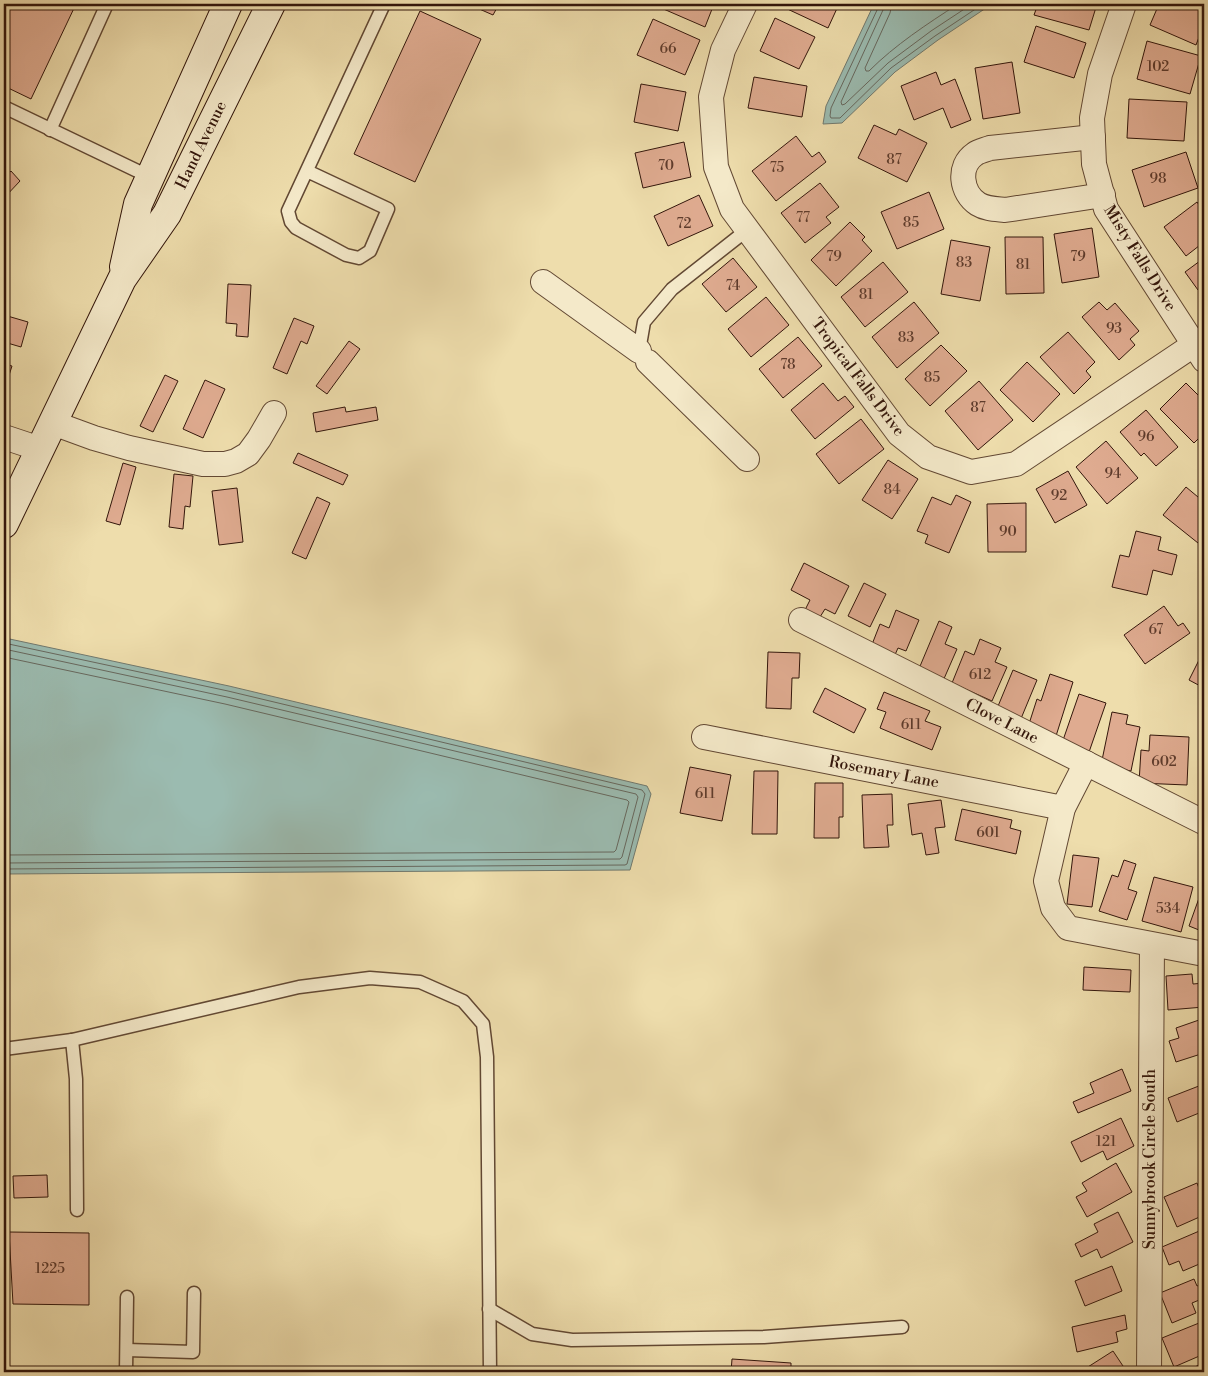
<svg xmlns="http://www.w3.org/2000/svg" width="1208" height="1376" font-family="'Libre Bodoni',serif">
  <rect width="100%" height="100%" fill="#eeddac"/>
  <filter id="stains"><feTurbulence type="fractalNoise" baseFrequency=".004" numOctaves="4"/><feColorMatrix values="0 0 0 0 .2 0 0 0 0 .09 0 0 0 0 .02 0 0 0 .5 -.17"/></filter>
  <radialGradient id="worn" r=".72"><stop offset=".6" stop-color="#630" stop-opacity="0"/><stop offset="1" stop-color="#630" stop-opacity=".3"/></radialGradient>
  <g fill="#9bbbb0" stroke="#71796e">
    <path d="M874 4H992L938 40 895 72 842 123 823 124 826 106Z"/>
    <path d="M5 638 229 686 647 786 651 794 630 870 4 874V642Z"/>
  </g>
  <g fill="none" stroke-linecap="round" stroke-linejoin="round">
    <g stroke="#67685e" stroke-width="1">
      <path d="M878 4V8L831 108 830 116 831 118H840L891 68 935 36 983 4"/>
      <path d="M884 4 883 10 841 102 842 105 845 104 888 63 931 31 972 4"/>
      <path d="M892 4 890 13 865 68 866 71H869C895 45 927 24 958 4"/>
      <path d="M4 643 228 691 642 790 645 794 627 864 625 865 4 869"/>
      <path d="M4 649 227 697 636 794 638 797 622 857 620 859 4 863"/>
      <path d="M4 657 225 704 627 800 629 802 616 850 614 852 4 855"/>
    </g>
  </g>
  <g fill="#dfab90" stroke="#33160b">
    <path d="M4 4H76L31 99 4 86Z"/>
    <path d="M468 4H499L493 15Z"/>
    <path d="M652 4H714L705 27Z"/>
    <path d="M782 4H839L828 28 781 6Z"/>
    <path d="M1038 4H1097L1089 30 1034 15Z"/>
    <path d="M1159 4H1192L1204 9V24L1196 45 1150 25Z"/>
    <path d="M420 11 481 39 415 182 354 154Z"/>
    <path d="M775 18 815 37 799 69 760 51Z"/>
    <path d="M653 19 700 40 685 75 637 55Z"/>
    <path d="M1036 26 1086 43 1074 78 1024 62Z"/>
    <path d="M1147 41 1201 56 1190 94 1137 79Z"/>
    <path d="M1012 62 1020 113 983 119 975 68Z"/>
    <path d="M936 72 941 85 955 79 971 120 951 128 943 108 914 120 901 86Z"/>
    <path d="M754 77 807 86 802 117 748 108Z"/>
    <path d="M641 84 686 92 678 131 634 122Z"/>
    <path d="M1129 99 1187 102 1184 141 1127 138Z"/>
    <path d="M874 125 896 135 899 129 927 143 907 182 858 158Z"/>
    <path d="M796 136 812 157 819 152 826 162 776 201 752 171Z"/>
    <path d="M684 142 691 177 643 188 635 153Z"/>
    <path d="M1186 152 1198 188 1144 207 1132 170Z"/>
    <path d="M11 171 20 181 4 198V178Z"/>
    <path d="M820 183 839 207 826 217 831 223 805 243 781 213Z"/>
    <path d="M929 192 944 229 897 249 881 212Z"/>
    <path d="M699 195 713 226 668 246 654 216Z"/>
    <path d="M1197 202 1204 212V242L1186 256 1164 227Z"/>
    <path d="M850 222 865 237 862 240 872 251 836 286 811 260Z"/>
    <path d="M1092 228 1099 277 1062 283 1054 234Z"/>
    <path d="M1005 237H1043L1044 293 1006 294Z"/>
    <path d="M951 240 990 247 980 301 941 294Z"/>
    <path d="M733 258 757 287 726 312 702 284Z"/>
    <path d="M1204 258V285L1198 290 1185 272Z"/>
    <path d="M883 262 908 292 865 327 841 297Z"/>
    <path d="M228 284 251 285 248 337 236 336 237 324 226 323Z"/>
    <path d="M766 297 789 325 751 357 728 329Z"/>
    <path d="M914 302 939 333 897 368 872 337Z"/>
    <path d="M1099 302 1107 310 1115 303 1139 331 1130 339 1135 345 1119 360 1082 317Z"/>
    <path d="M4 315 28 322 21 347 4 342Z"/>
    <path d="M294 318 314 326 307 344 301 341 287 374 273 368Z"/>
    <path d="M1068 332 1095 362 1086 371 1091 377 1074 394 1040 357Z"/>
    <path d="M798 337 822 366 783 398 759 369Z"/>
    <path d="M349 341 360 349 327 394 316 386Z"/>
    <path d="M941 345 967 371 930 406 905 379Z"/>
    <path d="M1027 362 1060 394 1033 422 1000 390Z"/>
    <path d="M4 364 12 366 4 391Z"/>
    <path d="M165 375 178 381 153 432 140 426Z"/>
    <path d="M205 380 225 389 203 438 183 429Z"/>
    <path d="M979 381 1013 420 978 450 945 411Z"/>
    <path d="M823 383 838 401 845 396 854 407 815 439 791 410Z"/>
    <path d="M1186 383 1204 401V433L1194 443 1160 409Z"/>
    <path d="M345 407 346 412 376 407 378 420 316 432 313 413Z"/>
    <path d="M1146 410 1178 447 1156 466 1144 453 1141 456 1120 432Z"/>
    <path d="M861 419 884 449 839 484 816 454Z"/>
    <path d="M1106 441 1138 478 1107 504 1076 467Z"/>
    <path d="M298 453 348 475 343 485 293 463Z"/>
    <path d="M888 460 918 479 892 519 862 500Z"/>
    <path d="M123 463 136 467 120 525 106 521Z"/>
    <path d="M1068 471 1087 505 1055 523 1036 489Z"/>
    <path d="M174 474 193 476 190 507 185 506 183 529 169 527Z"/>
    <path d="M1186 487 1204 502V535L1198 543 1163 515Z"/>
    <path d="M237 488 243 542 219 545 212 491Z"/>
    <path d="M956 495 971 502 949 553 925 543 928 535 917 531 932 497 951 505Z"/>
    <path d="M317 497 330 503 306 559 292 553Z"/>
    <path d="M1026 503V552H988L987 504Z"/>
    <path d="M1136 531 1161 537 1158 550 1177 555 1172 575 1153 570 1147 595 1112 587 1120 555 1129 557Z"/>
    <path d="M804 563 849 586 835 614 825 609 820 617 805 610 810 600 791 590Z"/>
    <path d="M864 583 886 594 870 627 848 616Z"/>
    <path d="M1164 606 1178 626 1183 623 1190 633 1145 664 1124 635Z"/>
    <path d="M896 610 919 620 906 651 898 648 894 657 871 647 880 624 889 628Z"/>
    <path d="M939 621 952 627 945 644 957 649 943 681 918 671Z"/>
    <path d="M980 639 1001 648 995 662 1007 667 992 701 952 683 965 651 974 655Z"/>
    <path d="M1204 650V688L1189 680Z"/>
    <path d="M768 652 800 653 799 678H792L791 709 766 708Z"/>
    <path d="M1013 670 1037 680 1020 721 996 711Z"/>
    <path d="M1050 674 1073 682 1056 736 1028 727 1037 699 1041 701Z"/>
    <path d="M825 688 866 709 854 733 813 712Z"/>
    <path d="M884 692 930 711 925 721 941 727 932 750 880 728 886 712 877 709Z"/>
    <path d="M1079 694 1106 703 1088 755 1061 746Z"/>
    <path d="M1112 712 1128 715 1126 724 1140 727 1131 771 1101 765Z"/>
    <path d="M1150 735 1189 737 1187 785 1139 783 1141 750 1149 751Z"/>
    <path d="M690 767 731 775 722 821 680 813Z"/>
    <path d="M754 771H778L777 834H752Z"/>
    <path d="M815 783H843V817H839V838H814Z"/>
    <path d="M892 794 893 825H887L889 847 864 848 862 795Z"/>
    <path d="M941 800 945 827 935 828 939 853 926 855 922 833 912 835 908 804Z"/>
    <path d="M962 809 1012 820 1010 828 1021 831 1016 854 955 840Z"/>
    <path d="M1073 855 1099 858 1092 907 1067 904Z"/>
    <path d="M1124 860 1136 864 1128 889 1137 892 1127 920 1099 911 1112 875 1118 877Z"/>
    <path d="M1154 877 1193 887 1181 932 1142 921Z"/>
    <path d="M1203 887 1204 888V932L1189 926Z"/>
    <path d="M1084 967 1131 970 1130 992 1083 990Z"/>
    <path d="M1192 974 1193 984 1204 983V1007L1168 1010 1166 976Z"/>
    <path d="M1199 1020 1202 1029 1204 1028V1053L1176 1062 1169 1041 1179 1038 1176 1028Z"/>
    <path d="M1122 1069 1131 1091 1078 1113 1073 1102 1094 1093 1090 1083Z"/>
    <path d="M1204 1084V1111L1177 1122 1168 1098Z"/>
    <path d="M1121 1118 1134 1146 1107 1160 1103 1151 1081 1162 1071 1142Z"/>
    <path d="M1116 1163 1132 1192 1087 1217 1076 1197 1087 1191 1082 1183Z"/>
    <path d="M47 1175 48 1197 14 1198 13 1176Z"/>
    <path d="M1197 1183 1200 1191 1204 1189V1215L1177 1227 1164 1197Z"/>
    <path d="M1118 1212 1133 1242 1101 1258 1097 1249 1081 1257 1075 1244 1098 1232 1094 1224Z"/>
    <path d="M1204 1229V1262L1183 1271 1179 1261 1169 1265 1162 1247Z"/>
    <path d="M9 1232 89 1233V1305L13 1304Z"/>
    <path d="M1112 1266 1122 1291 1085 1306 1075 1281Z"/>
    <path d="M1194 1279 1197 1286 1204 1283V1298L1192 1303 1196 1313 1172 1323 1160 1293Z"/>
    <path d="M1125 1315 1127 1329 1116 1332 1118 1342 1077 1352 1072 1327Z"/>
    <path d="M1204 1321V1354L1174 1367 1162 1338Z"/>
    <path d="M1113 1351 1127 1372H1080Z"/>
    <path d="M732 1359 791 1363V1372H731Z"/>
    <path d="M1204 1361V1372H1188Z"/>
  </g>
  <g fill="none" stroke-linecap="round" stroke-linejoin="round">
    <defs>
      <g id="lane">
        <path d="M4 107 150 177"/>
        <path d="M50 130 107 4"/>
        <path d="M307 171 388 209 370 251 359 258 346 255 296 228 291 222 288 211 384 4"/>
        <path d="M641 354 639 351 644 322 672 289 747 230"/>
        <path d="M72 1040 76 1079 77 1210"/>
        <path d="M4 1049 72 1040 299 987 370 978 420 982 463 1001 483 1024 487 1057 490 1372"/>
        <path d="M489 1309 532 1334 572 1340 764 1337 902 1327"/>
        <path d="M127 1350 193 1352 194 1293"/>
        <path d="M126 1372 127 1297"/>
      </g>
      <g id="street">
        <path d="M745 4 723 50 711 97 716 167 732 209 899 434 928 457 971 472 1016 464 1204 338"/>
        <path d="M1124 4 1100 74 1092 118 1094 164 1106 209 1204 360"/>
        <path d="M1093 137 990 148C985 150 979 151 975 154 957 166 961 193 978 204 986 209 996 209 1005 210L1103 195"/>
        <path d="M543 282 639 351"/>
        <path d="M648 362 747 459"/>
        <path d="M53 423 94 438 129 448 203 464H225L236 461 248 454 259 439 274 413"/>
        <path d="M4 437 40 449"/>
        <path d="M801 620 1203 822"/>
        <path d="M704 737 1063 808"/>
        <path d="M1086 763 1063 808 1046 881 1053 908 1068 928 1204 954"/>
        <path d="M1149 1372 1152 945"/>
      </g>
      <g id="secondary">
        <path d="M124 267 138 204 228 4"/>
        <path d="M4 524 122 279 167 214 271 4"/>
      </g>
    </defs>
    <use href="#lane" stroke="#624833" stroke-width="15"/>
    <use href="#street" stroke="#624833" stroke-width="26"/>
    <use href="#secondary" stroke="#33160b" stroke-width="30"/>
    <use href="#lane" stroke="#f4e9c9" stroke-width="12"/>
    <use href="#street" stroke="#f4e9c9" stroke-width="24"/>
    <use href="#secondary" stroke="#f4e9c9" stroke-width="28"/>
  </g>
  <g text-anchor="middle" dominant-baseline="central" stroke-width="4" stroke-linejoin="round" paint-order="stroke">
    <g font-size="14" fill="#5e3b2c">
      <text x="668" y="49">66</text>
      <text x="1158" y="67">102</text>
      <text x="894" y="160">87</text>
      <text x="666" y="166">70</text>
      <text x="777" y="168">75</text>
      <text x="1158" y="179">98</text>
      <text x="803" y="218">77</text>
      <text x="911" y="223">85</text>
      <text x="684" y="224">72</text>
      <text x="834" y="257">79</text>
      <text x="1078" y="257">79</text>
      <text x="964" y="263">83</text>
      <text x="1023" y="265">81</text>
      <text x="733" y="286">74</text>
      <text x="866" y="295">81</text>
      <text x="1114" y="329">93</text>
      <text x="906" y="338">83</text>
      <text x="788" y="365">78</text>
      <text x="932" y="378">85</text>
      <text x="978" y="408">87</text>
      <text x="1146" y="437">96</text>
      <text x="1113" y="474">94</text>
      <text x="892" y="490">84</text>
      <text x="1059" y="496">92</text>
      <text x="1008" y="532">90</text>
      <text x="1156" y="630">67</text>
      <text x="980" y="675">612</text>
      <text x="911" y="725">611</text>
      <text x="1164" y="762">602</text>
      <text x="705" y="794">611</text>
      <text x="988" y="833">601</text>
      <text x="1168" y="909">534</text>
      <text x="1106" y="1142">121</text>
      <text x="50" y="1269">1225</text>
    </g>
    <g font-size="16" fill="#33160b" stroke="#f4e9c9">
      <text transform="translate(201 145) rotate(-64)">Hand Avenue</text>
      <text transform="translate(1140 258) rotate(58)">Misty Falls Drive</text>
      <text transform="translate(858 377) rotate(53)">Tropical Falls Drive</text>
      <text transform="translate(1002 721) rotate(27)">Clove Lane</text>
      <text transform="translate(884 772) rotate(11)">Rosemary Lane</text>
      <text transform="translate(1150 1159) rotate(-90)">Sunnybrook Circle South</text>
    </g>
  </g>
  <rect width="1208" height="1376" fill="none" stroke="#eeddac" stroke-width="20"/>
  <rect x="5" y="5" width="1198" height="1366" fill="none" stroke="#33160b" stroke-width="2.5"/>
  <rect x="10" y="10" width="1188" height="1356" fill="none" stroke="#33160b"/>
  <rect width="100%" height="100%" filter="url(#stains)"/>
  <rect width="100%" height="100%" fill="url(#worn)"/>
</svg>
